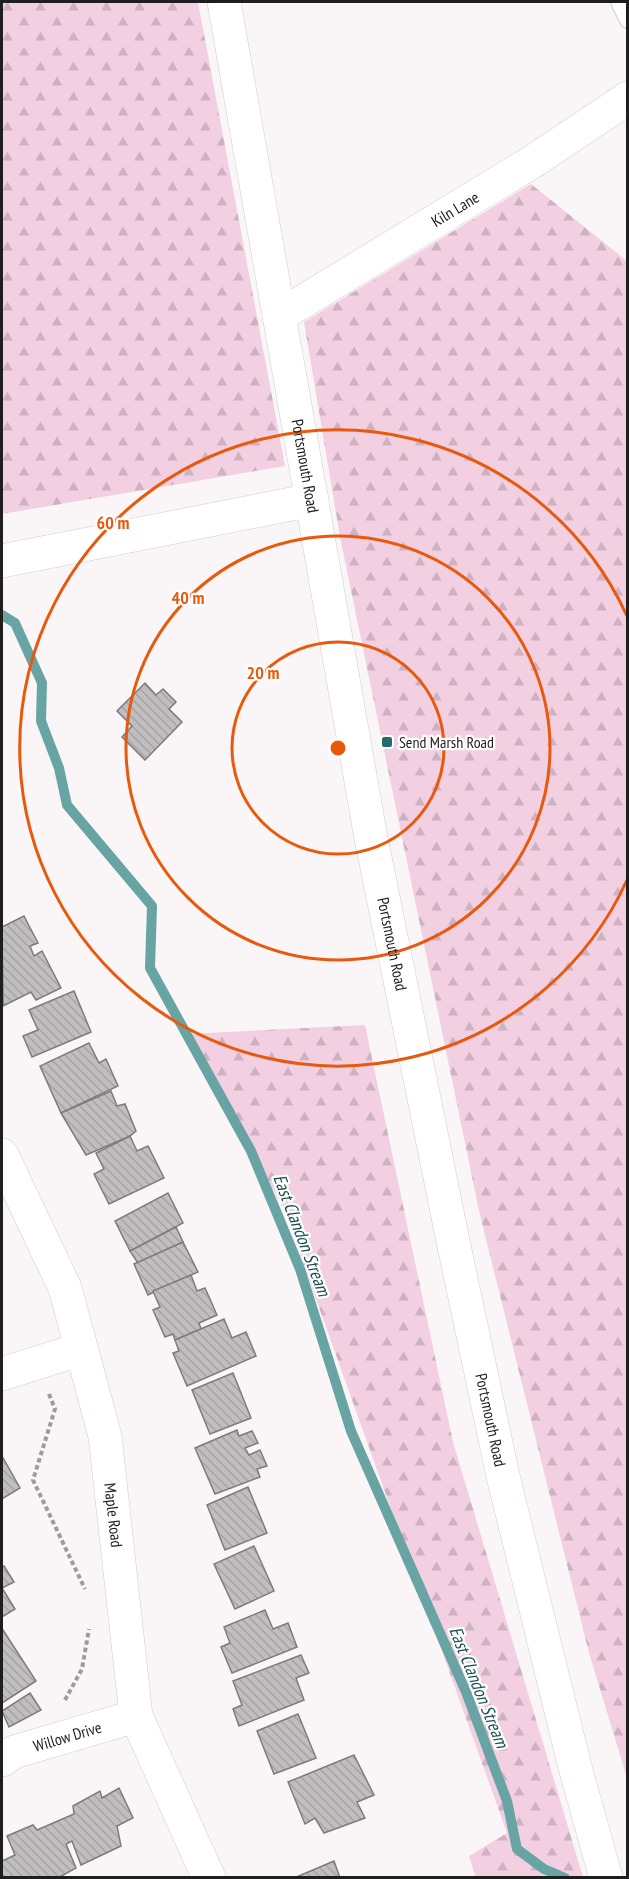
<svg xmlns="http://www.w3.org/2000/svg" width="629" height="1879" font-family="'PT Sans Narrow',sans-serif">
  <defs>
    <pattern id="forest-firs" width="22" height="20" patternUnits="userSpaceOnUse" patternTransform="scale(1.5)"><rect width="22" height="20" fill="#f2d0e2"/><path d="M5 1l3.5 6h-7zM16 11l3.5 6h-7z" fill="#cfb2c1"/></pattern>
    <pattern id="building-back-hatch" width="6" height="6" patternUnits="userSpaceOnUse" patternTransform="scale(1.5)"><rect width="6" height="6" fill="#c1bec0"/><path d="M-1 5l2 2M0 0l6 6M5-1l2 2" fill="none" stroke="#a5a3a5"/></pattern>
  </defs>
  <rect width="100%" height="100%" fill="#faf6f8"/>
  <g fill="url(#forest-firs)">
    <path d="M2 2H198L285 466 2 514Z"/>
    <path d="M531 184 627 261V1778L589 1653 479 1211 340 537 304 322Z"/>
    <path d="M365 1025 453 1442 583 1877H476L469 1856 507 1833 283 1207 186 1034Z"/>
  </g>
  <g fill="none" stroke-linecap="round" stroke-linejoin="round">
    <path stroke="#68a4a3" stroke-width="10" d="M2 615 15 623 42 683 41 721 59 768 67 805 152 906 150 968 251 1151 300 1269 351 1431 466 1692 507 1801 517 1849 544 1869 565 1878"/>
  </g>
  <g fill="url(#building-back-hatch)" stroke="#7e7b7c" stroke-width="1.5">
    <path d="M145 683 156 695 163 689 176 702 169 709 182 722 145 760 122 737 132 726 117 711Z"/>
    <path d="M24 916 38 943 30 946 34 956 42 951 61 988 36 1000 31 992 3 1006 2 927Z"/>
    <path d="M74 991 91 1032 32 1057 23 1036 38 1030 29 1010Z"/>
    <path d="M89 1043 99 1063 106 1059 118 1086 61 1113 40 1066Z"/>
    <path d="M111 1091 117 1106 125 1104 136 1131 130 1136 86 1155 61 1113Z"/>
    <path d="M130 1136 137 1151 148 1146 164 1178 109 1204 94 1174 104 1169 96 1153Z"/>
    <path d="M168 1193 183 1223 130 1251 115 1221Z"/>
    <path d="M176 1227 183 1242 138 1263 130 1251Z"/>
    <path d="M183 1242 198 1272 148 1295 134 1264Z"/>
    <path d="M191 1275 197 1291 205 1288 217 1315 199 1323 201 1329 175 1340 173 1334 165 1337 153 1310 160 1307 153 1291Z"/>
    <path d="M224 1319 232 1338 246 1332 256 1356 187 1386 173 1353 179 1351 175 1340Z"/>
    <path d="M233 1373 251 1418 210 1434 192 1390Z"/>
    <path d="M237 1430 239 1436 252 1431 258 1443 245 1448 249 1455 260 1450 267 1466 257 1469 260 1477 215 1494 195 1448Z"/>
    <path d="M2 1456 20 1488 2 1499Z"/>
    <path d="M248 1487 267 1533 225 1550 207 1505Z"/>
    <path d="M254 1546 274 1591 235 1609 214 1564Z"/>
    <path d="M4 1566 14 1582 2 1588 15 1609 2 1617V1567Z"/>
    <path d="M265 1610 273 1629 288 1623 297 1647 232 1673 221 1647 230 1643 224 1627Z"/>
    <path d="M3 1630 36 1681 2 1703V1632Z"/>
    <path d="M301 1655 309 1673 296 1678 304 1700 239 1726 233 1709 242 1705 233 1681Z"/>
    <path d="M30 1693 41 1710 9 1727 2 1711Z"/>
    <path d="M298 1714 316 1758 274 1774 257 1731Z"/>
    <path d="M354 1755 374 1795 357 1802 365 1818 324 1833 315 1818 305 1824 288 1782Z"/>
    <path d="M119 1788 133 1818 117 1826 121 1846 81 1865 72 1841 66 1844 76 1868 58 1878H2V1861L15 1855 7 1836 33 1825 37 1830 74 1814 73 1806 100 1791 102 1798Z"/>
    <path d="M334 1861 340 1878H294Z"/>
  </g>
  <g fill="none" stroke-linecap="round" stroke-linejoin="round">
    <defs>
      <path id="service" d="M619 2 628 20"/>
      <g id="minor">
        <path id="s1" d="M279 316 532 162 628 98"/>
        <path id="s2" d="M2 1155 65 1288 105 1436 136 1716 209 1878"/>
        <path d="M2 1374 81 1349"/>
        <path id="s3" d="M2 1760 14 1752 136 1716"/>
      </g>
      <g id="secondary">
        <path id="s4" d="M224 2 371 838 454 1246 503 1476 575 1767 606 1878"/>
        <path d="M2 561 312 500"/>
      </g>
    </defs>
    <use href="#service" stroke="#d0cdcf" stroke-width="18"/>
    <use href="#minor" stroke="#d0cdcf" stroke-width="34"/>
    <use href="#secondary" stroke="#d0cdcf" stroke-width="34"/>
    <g stroke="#9d9b9c" stroke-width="4" stroke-dasharray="4.5 3" stroke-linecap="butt">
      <path d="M49 1394 55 1409 33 1480 85 1589"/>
      <path d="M65 1700 82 1669 89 1629"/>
    </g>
    <use href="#service" stroke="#fff" stroke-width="16"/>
    <use href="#minor" stroke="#fff" stroke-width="33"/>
    <use href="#secondary" stroke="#fff" stroke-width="33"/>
  </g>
  <g fill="none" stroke="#e8590c" stroke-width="3">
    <circle cx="338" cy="748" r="106"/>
    <circle cx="338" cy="748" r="212"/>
    <path d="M627 880A318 318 0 1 1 627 616"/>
  </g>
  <rect fill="#216d6c" stroke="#fff" stroke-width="2" x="381" y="736" width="12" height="12" rx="3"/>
  <g text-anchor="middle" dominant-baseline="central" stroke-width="4.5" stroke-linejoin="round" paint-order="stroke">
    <g font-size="16" fill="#1f1e1e" stroke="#fff">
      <text stroke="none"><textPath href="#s1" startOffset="206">Kiln Lane</textPath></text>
      <text stroke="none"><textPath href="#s4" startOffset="471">Portsmouth Road</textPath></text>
      <text stroke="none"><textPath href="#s4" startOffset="957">Portsmouth Road</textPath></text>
      <text stroke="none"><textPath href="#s4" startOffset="1443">Portsmouth Road</textPath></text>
      <text stroke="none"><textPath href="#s2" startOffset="380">Maple Road</textPath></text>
      <text stroke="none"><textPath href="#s3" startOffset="70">Willow Drive</textPath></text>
    </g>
    <g font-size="16" fill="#1f1e1e" stroke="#fff" text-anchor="start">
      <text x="399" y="742">Send Marsh Road</text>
    </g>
    <g font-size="18" font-style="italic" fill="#1b5150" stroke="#fff">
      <text transform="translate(302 1235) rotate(69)">East Clandon Stream</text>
      <text transform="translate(479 1687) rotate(68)">East Clandon Stream</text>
    </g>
  </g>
  <circle cx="338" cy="748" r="9" fill="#e8590c" stroke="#fff" stroke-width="3"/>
  <g font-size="18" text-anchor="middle" font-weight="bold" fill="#e8590c" stroke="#fff" stroke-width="4.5" stroke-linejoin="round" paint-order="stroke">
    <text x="113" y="529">60 m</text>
    <text x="188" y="604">40 m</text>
    <text x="263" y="679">20 m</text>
  </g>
  <rect width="629" height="1879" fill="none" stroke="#1f1e1e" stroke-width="6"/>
</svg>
